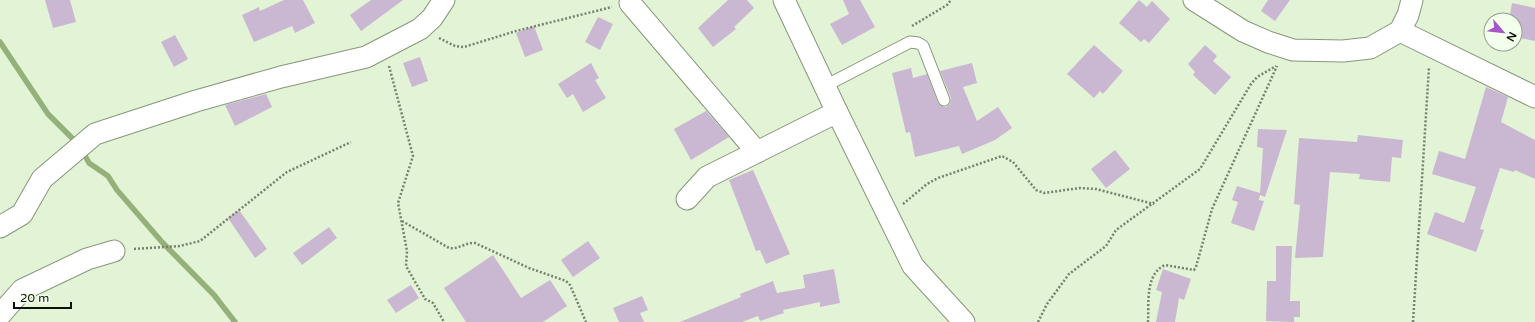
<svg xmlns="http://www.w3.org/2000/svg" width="1535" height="322" font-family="'Varela Round',sans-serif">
  <rect width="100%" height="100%" fill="#e3f3d6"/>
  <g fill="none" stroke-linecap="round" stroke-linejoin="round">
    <g stroke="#93b178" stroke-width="5.5">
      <path d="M0 42 48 114 77 143"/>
      <path d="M82 150 89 163 108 176 117 190 162 242 214 295 235 322"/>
    </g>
  </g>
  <g fill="#cab8d3">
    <path d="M45 0H70L76 22 53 28Z"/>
    <path d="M284 0H303L315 23 295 33 292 26 254 42 242 15 259 7 260 11Z"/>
    <path d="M371 0H403L361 31 350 15Z"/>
    <path d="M728 0H747L754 8 734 27 736 29 713 47 698 28Z"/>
    <path d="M843 0H860L875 27 842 45 830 24 849 14Z"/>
    <path d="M1139 0 1147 7 1152 1 1170 19 1149 43 1144 39 1141 42 1119 23Z"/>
    <path d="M1268 0H1290L1275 21 1261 11Z"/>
    <path d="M1512 3 1535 8V41L1515 37V20H1509Z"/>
    <path d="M598 17 613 24 600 50 585 42Z"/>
    <path d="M534 26 543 50 525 57 516 33Z"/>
    <path d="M175 35 188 59 174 67 161 42Z"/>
    <path d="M1094 45 1123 71 1103 94 1100 91 1094 98 1067 74Z"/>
    <path d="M1205 45 1217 56 1213 61 1231 77 1215 95 1193 75 1195 72 1188 64Z"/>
    <path d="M420 57 428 81 412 87 403 63Z"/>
    <path d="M591 63 599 78 595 80 606 98 583 112 573 94 567 98 558 84Z"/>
    <path d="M972 63 977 83 963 87 977 121 998 107 1012 128 995 140 962 154 959 146 915 157 910 132 906 133 892 73 911 68 913 78 927 74 938 103 943 107H946L950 104 951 98 940 71Z"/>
    <path d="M1486 87 1508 97 1501 122 1535 140V179L1515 170 1514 172 1500 168 1480 229 1484 230 1476 252 1427 234 1435 212 1464 223 1476 187 1432 174 1439 151 1465 159Z"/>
    <path d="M266 94 272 107 235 126 225 105Z"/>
    <path d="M706 111 729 137 691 160 674 129Z"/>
    <path d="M1258 129 1287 130 1265 197 1260 195 1259 200 1264 201 1254 231 1231 223 1238 202 1232 200 1237 186 1260 193 1263 148 1257 147Z"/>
    <path d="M1358 135 1403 140 1401 158 1392 157 1390 182 1359 179 1360 174 1330 172 1323 257 1295 258 1300 205 1294 204 1299 138 1357 142Z"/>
    <path d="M1115 150 1130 169 1106 188 1091 169Z"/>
    <path d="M753 170 790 254 766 264 760 250 756 251 729 180Z"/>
    <path d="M239 210 267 249 255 258 228 218Z"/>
    <path d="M329 227 337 238 302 265 293 253Z"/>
    <path d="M588 241 600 258 573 277 561 260Z"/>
    <path d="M1276 246H1292L1290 301H1300V317H1294V322L1266 321 1267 281H1276Z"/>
    <path d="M493 255 521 298 550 280 567 306 543 322H466L444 288Z"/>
    <path d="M834 269 840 303 820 307V302L783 310 784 313 760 321 758 316 742 322H680L741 297 740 294 773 281 777 293 805 288 803 275Z"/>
    <path d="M1163 269 1191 279 1184 300 1179 298 1175 322H1156L1162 292 1156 290Z"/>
    <path d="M411 285 419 298 396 313 387 300Z"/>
    <path d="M642 296 648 310 640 313 644 322H619L613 308Z"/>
  </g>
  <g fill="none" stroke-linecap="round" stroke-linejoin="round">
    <defs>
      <path id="service" d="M825 86 910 42 918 43 923 46 944 100"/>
      <g id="minor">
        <path d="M784 0 837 112 913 266 964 322"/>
        <path d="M1194 0 1243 31 1268 42 1293 50 1343 51 1370 48 1400 31 1408 15 1412 0"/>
        <path d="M630 3 757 152"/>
        <path d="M1400 31 1535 97"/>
        <path d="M687 199 707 177 837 112"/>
        <path d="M0 227 22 214 42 179 95 134 196 101 281 77 366 57 420 29 432 18 444 0"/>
        <path d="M0 315 22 290 87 259 114 251"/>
      </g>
    </defs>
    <use href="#service" stroke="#88977b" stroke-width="13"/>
    <use href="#minor" stroke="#88977b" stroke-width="23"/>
    <g stroke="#77816e" stroke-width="2.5" stroke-dasharray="2 2" stroke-linecap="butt">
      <path d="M912 26 947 5 951 0"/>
      <path d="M439 38 455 46 464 47 516 31 612 7"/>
      <path d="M389 66 413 156 398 203 407 251 406 266 425 299 433 303 444 322"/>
      <path d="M903 204 927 184 938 178 1002 156 1013 162 1036 190 1044 193 1080 188 1096 189 1154 204"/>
      <path d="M402 221 449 248C458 250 466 242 475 243L529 268 566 281 570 285 586 322"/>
      <path d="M134 249 180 246 200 241 287 172 351 142"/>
      <path d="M1038 322 1047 304 1069 274 1106 246 1116 230 1200 169 1251 84 1257 77 1276 66"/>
      <path d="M1148 322C1149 303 1145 274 1165 265L1194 270 1196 267 1212 209 1277 66"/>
      <path d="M1413 322 1429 67"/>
    </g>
    <use href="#service" stroke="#fff" stroke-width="11"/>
    <use href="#minor" stroke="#fff" stroke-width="21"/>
  </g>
  <g transform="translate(1503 32) rotate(118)"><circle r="19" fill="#f4feec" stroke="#979f90"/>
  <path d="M0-3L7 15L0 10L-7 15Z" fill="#a557c8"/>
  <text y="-6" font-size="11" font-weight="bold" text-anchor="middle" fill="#0b1006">N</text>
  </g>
  <path d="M14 302v6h57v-6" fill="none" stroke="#0b1006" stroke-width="2"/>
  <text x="20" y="302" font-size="12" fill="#0b1006" stroke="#f4feec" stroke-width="3" paint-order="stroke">20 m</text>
</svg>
